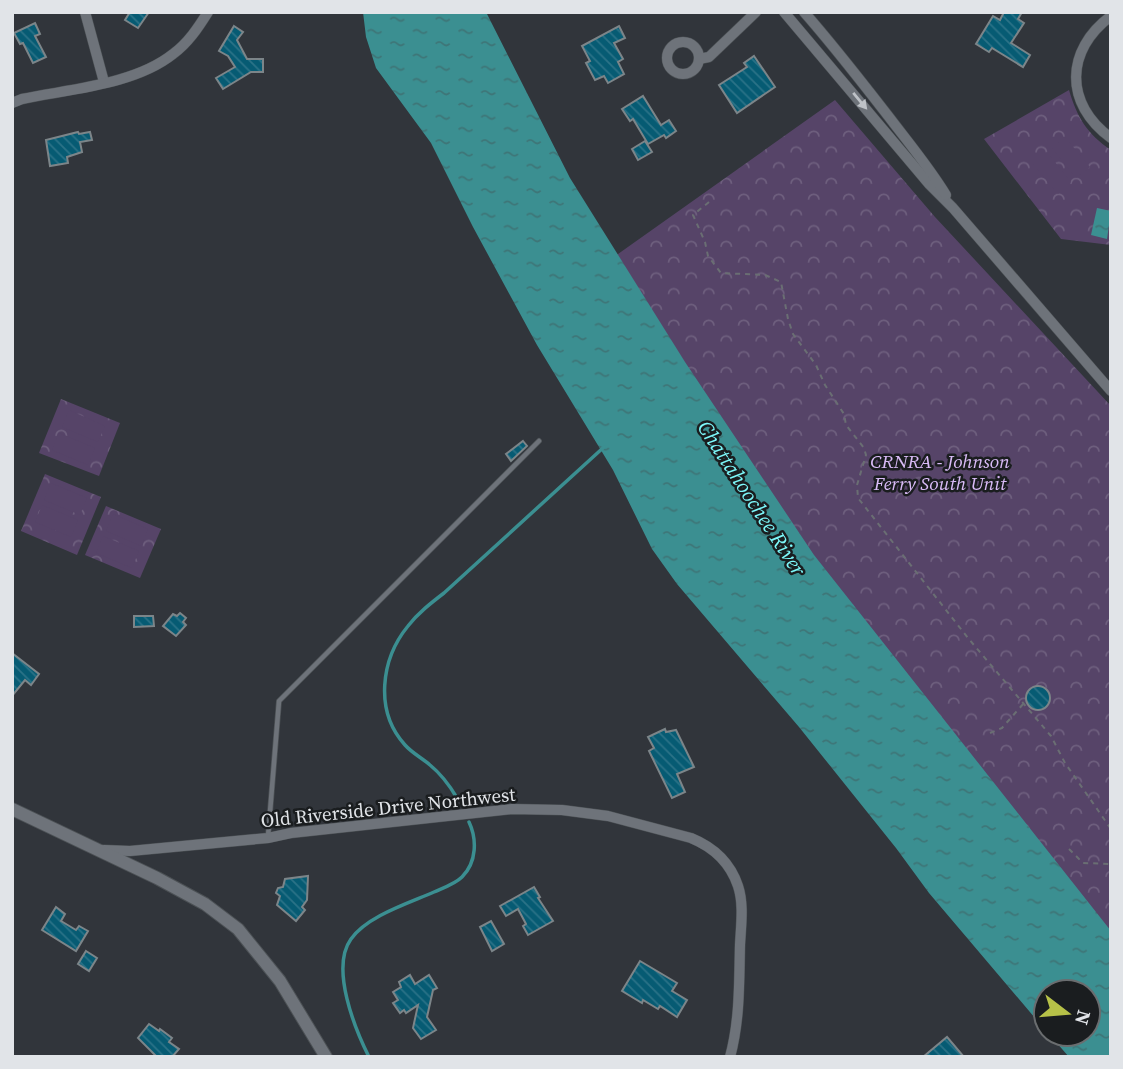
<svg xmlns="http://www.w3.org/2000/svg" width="1123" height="1069" font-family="'Source Serif 4',serif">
  <defs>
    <pattern id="forest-crowns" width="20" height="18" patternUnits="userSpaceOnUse" patternTransform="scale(1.75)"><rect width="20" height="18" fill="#564468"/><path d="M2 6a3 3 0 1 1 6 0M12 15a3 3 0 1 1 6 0" fill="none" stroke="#6e5f7e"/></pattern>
    <pattern id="water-ripples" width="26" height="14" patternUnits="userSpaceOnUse" patternTransform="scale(1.75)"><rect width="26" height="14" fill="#3b8f91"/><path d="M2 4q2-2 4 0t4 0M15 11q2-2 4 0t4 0" fill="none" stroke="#3e7577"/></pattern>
    <pattern id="building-back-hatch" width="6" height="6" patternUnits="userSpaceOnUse" patternTransform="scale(1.75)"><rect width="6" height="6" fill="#065b73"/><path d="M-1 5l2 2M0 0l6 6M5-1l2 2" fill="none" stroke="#2a7287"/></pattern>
  </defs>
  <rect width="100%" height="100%" fill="#31353b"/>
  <g fill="url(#forest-crowns)">
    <path d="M1069 90C1077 117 1087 134 1111 150V245L1061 239 984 139Z"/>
    <path d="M835 100 935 217 1111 406V968L978 802 611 259Z"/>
    <path d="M61 399 120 423 99 476 39 453Z"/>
    <path d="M45 474 101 497 77 555 21 531Z"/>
    <path d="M106 506 161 529 140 578 85 555Z"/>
  </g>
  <g fill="#564468">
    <path d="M1065 137 1090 167 1076 178 1052 148Z"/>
    <path d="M1047 152 1071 182 1058 194 1033 164Z"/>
    <path d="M69 410 105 426 98 442 62 427Z"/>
    <path d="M59 433 95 448 88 465 52 450Z"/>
    <path d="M51 483 87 498 80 515 44 500Z"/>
    <path d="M42 505 78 520 71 537 35 522Z"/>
    <path d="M113 514 148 529 141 546 106 531Z"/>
    <path d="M103 536 139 551 132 568 96 553Z"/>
  </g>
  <g fill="url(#water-ripples)">
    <path d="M363 12H486L570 178 685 362 814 555 1111 931V1057H1069L1049 1034H1088V992H1046V1031L929 893 896 848 799 727 677 584 652 549 613 470 537 345 473 227 431 143 376 68 366 37Z"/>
    <path d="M1097 208 1111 211 1107 239 1091 235Z"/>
  </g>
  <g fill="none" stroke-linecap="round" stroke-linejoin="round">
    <g stroke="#3b8f91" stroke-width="3.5">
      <path d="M457 798C450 786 441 774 430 765 422 758 412 753 405 745 374 711 381 659 408 626 418 613 431 603 444 593L604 447"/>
      <path d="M369 1057C355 1029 330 968 351 939 367 916 409 903 434 892 443 888 455 884 462 877 477 862 477 839 469 822"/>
    </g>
  </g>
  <g fill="url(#building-back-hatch)" stroke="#7c8589" stroke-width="2">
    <path d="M130 12H149L138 28 125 20Z"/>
    <path d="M1004 12H1022L1018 19 1024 23 1011 43 1030 55 1023 67 992 48 989 52 976 44 993 16 1000 20Z"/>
    <path d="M35 23 40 34 35 36 46 57 33 63 23 43 20 44 14 33Z"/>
    <path d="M234 26 243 32 237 40 247 59H263V72H251L223 89 216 78 235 67 228 56 219 51Z"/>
    <path d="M619 26 625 38 614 43 623 59 618 62 624 74 608 83 604 76 595 80 586 63 590 61 582 46Z"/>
    <path d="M754 56 775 87 737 113 719 85 747 67 744 63Z"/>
    <path d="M643 96 661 125 669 120 676 131 666 138 664 135 648 144 633 119 630 121 622 109Z"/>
    <path d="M78 132 79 134 90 132 92 140 80 142 82 152 67 157 68 163 50 166 46 140Z"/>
    <path d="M645 141 652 152 638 160 632 149Z"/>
    <path d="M523 441 527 446 511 461 506 454Z"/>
    <path d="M180 613 186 618 183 622 186 625 176 636 163 626 173 614 177 616Z"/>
    <path d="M134 616H153L154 626 134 627Z"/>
    <path d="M12 653 39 674 31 685 25 680 12 696Z"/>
    <circle cx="1038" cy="698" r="12"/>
    <path d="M665 729 666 732 676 730 694 767 677 774 685 792 672 798 649 751 654 748 648 737Z"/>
    <path d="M308 876 307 900 302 907 305 910 296 921 277 905 280 896 276 893 278 888 283 887 285 879Z"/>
    <path d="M534 887 540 897 538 898 553 921 528 935 523 926 526 924 518 909 506 916 500 906Z"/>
    <path d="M56 907 65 914 61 921 76 930 79 926 88 931 76 951 42 930Z"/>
    <path d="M491 921 504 944 492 951 480 927Z"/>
    <path d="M86 951 97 958 89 971 78 964Z"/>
    <path d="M640 961 677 983 672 991 687 1000 677 1017 660 1006 658 1009 643 1000 642 1003 622 991Z"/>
    <path d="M410 975 415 984 429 975 437 988 433 990 427 1017 436 1030 421 1039 413 1028 418 1005 406 1013 404 1010 400 1013 393 1003 398 1000 393 992 401 987 399 982Z"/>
    <path d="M149 1024 159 1031 160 1029 172 1038 169 1042 179 1049 172 1057H157L138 1038Z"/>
    <path d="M947 1037 964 1057H923Z"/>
  </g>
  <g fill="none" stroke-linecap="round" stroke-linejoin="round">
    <defs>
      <path id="service" d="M268 837 279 701 539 441"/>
      <g id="minor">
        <path d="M85 12 104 82"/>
        <path d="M784 12 929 184 953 208 1111 391"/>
        <path d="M804 12C834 46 861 81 889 117 908 142 929 167 946 195"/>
        <path d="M1111 16C1065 50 1064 104 1111 138"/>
        <circle cx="683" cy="58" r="16"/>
        <path d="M699 59 709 57 756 12"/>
        <path d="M12 103 22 99C69 89 134 85 173 54 188 43 198 28 208 12"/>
        <path d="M104 850 130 851 268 838 291 833 512 809 562 810 608 816 691 838C713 847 730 862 738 886 744 904 741 925 740 945 739 983 740 1020 730 1057"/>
      </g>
      <path id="tertiary" d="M12 809 157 878 205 904 238 929 280 981 326 1057"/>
    </defs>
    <use href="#service" stroke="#4c5155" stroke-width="6"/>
    <use href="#minor" stroke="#4c5155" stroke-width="11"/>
    <use href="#tertiary" stroke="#4c5155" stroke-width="14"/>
    <g stroke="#6a6e73" stroke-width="2" stroke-dasharray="5 5" stroke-linecap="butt">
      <path d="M709 202 693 215 705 242 708 256 721 273 765 275 781 282 788 319 793 334 816 365 825 385 844 414 846 425 864 448 866 455 857 485 858 498 968 638 1051 736 1065 763 1111 829"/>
      <path d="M990 733 1002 728 1024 703"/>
      <path d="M1069 849 1083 863 1111 864"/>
    </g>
    <use href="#service" stroke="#6e737a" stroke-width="4.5"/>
    <use href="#minor" stroke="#6e737a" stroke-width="10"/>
    <use href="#tertiary" stroke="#6e737a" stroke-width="12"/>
  </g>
  <defs><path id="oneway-solid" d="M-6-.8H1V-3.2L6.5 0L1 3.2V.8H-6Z" transform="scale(1.75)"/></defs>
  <use fill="#bec2c7" href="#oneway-solid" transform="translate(860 101) rotate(50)"/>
  <g text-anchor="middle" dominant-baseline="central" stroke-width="5" stroke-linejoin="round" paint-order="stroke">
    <g font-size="19" font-style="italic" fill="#d9bbf7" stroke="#1a1d1f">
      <text x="940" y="461">CRNRA - Johnson<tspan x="940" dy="22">Ferry South Unit</tspan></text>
    </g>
    <g font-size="19" fill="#e1e4e8" stroke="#1a1d1f">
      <text transform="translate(388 807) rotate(-6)">Old Riverside Drive Northwest</text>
    </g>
    <g font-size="21" font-style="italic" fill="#7df8fa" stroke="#1a1d1f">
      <text transform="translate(752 498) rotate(57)">Chattahoochee River</text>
    </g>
  </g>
  <rect width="1123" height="1069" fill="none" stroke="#e1e4e8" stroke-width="28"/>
  <g transform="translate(1067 1013) rotate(106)"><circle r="33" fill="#1a1d1f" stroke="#6a6d6f" stroke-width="2"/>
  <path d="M0-5L12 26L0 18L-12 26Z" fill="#b6c148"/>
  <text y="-10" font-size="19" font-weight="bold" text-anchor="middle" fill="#e1e4e8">N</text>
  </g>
</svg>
